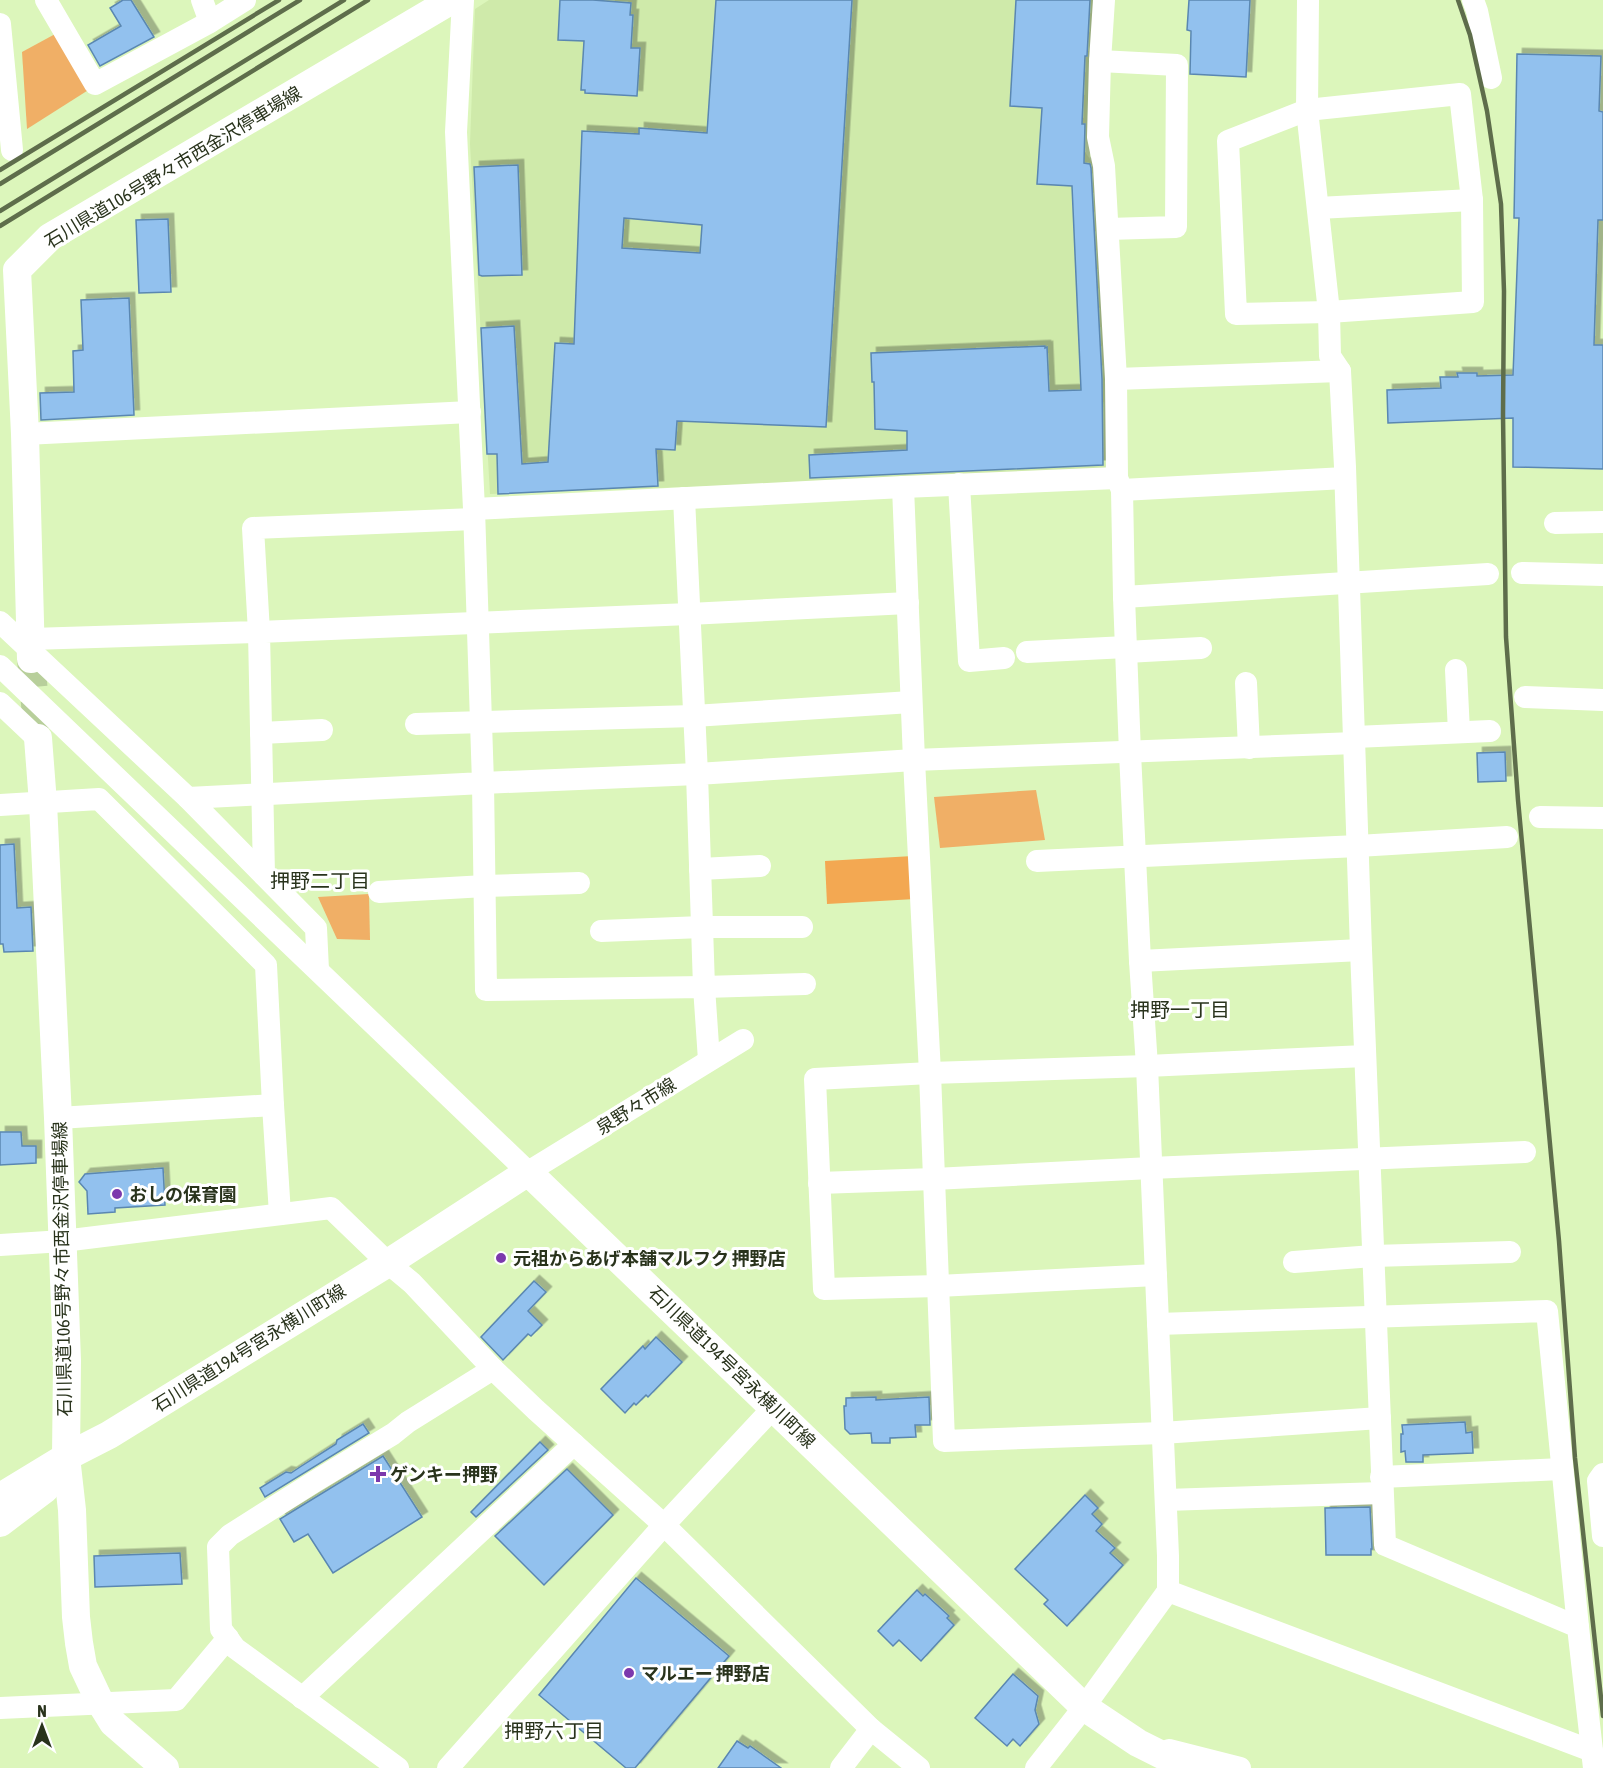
<svg xmlns="http://www.w3.org/2000/svg" width="1603" height="1768" font-family="'Asap Condensed','Noto Sans JP',sans-serif">
  <defs>
    <filter id="shadow"><feDropShadow dx="5.5" dy="-5.5" stdDeviation="0" flood-color="#0004"/></filter>
  </defs>
  <rect width="100%" height="100%" fill="#dcf6bb"/>
  <path fill="#cfeaaa" d="M489 0H1095L1088 131 1085 152 1096 168 1109 472 490 494 470 144 475 9Z"/>
  <g fill="#f0af66">
    <path d="M57 33 90 89 27 129 22 52Z"/>
    <path d="M1036 790 1045 840 940 848 934 797Z"/>
    <path d="M369 894 370 940 337 939 318 897Z"/>
  </g>
  <path fill="#f3a852" d="M913 856 915 899 827 904 825 861Z"/>
  <g fill="#92c1ee" stroke="#5a87b1" stroke-width="1.5" fill-rule="evenodd" filter="url(#shadow)">
    <path d="M123 0H131L154 37 100 66 88 45 121 26 110 8Z"/>
    <path d="M560 0H593L631 3 630 15H633L631 48H640L637 96 585 93V90H581L584 41 558 40Z"/>
    <path d="M716 0H852L826 427 677 421 675 450 656 449 658 486 498 494 497 454H487L481 328 514 326 522 464 548 462 555 343 574 344 582 131 639 134V128L707 133ZM624 218 702 225 700 253 622 248Z"/>
    <path d="M1016 0H1090L1087 56H1085L1082 124H1085L1084 163 1090 164 1091 168 1102 379 1103 465 810 478 809 455 907 450V431L875 429 874 382H872L871 353 1045 346V348L1047 347 1049 391 1081 390 1072 186 1037 184 1042 108 1010 106Z"/>
    <path d="M1189 0H1250L1246 77 1190 74 1191 31 1187 30Z"/>
    <path d="M1517 54 1601 56 1599 111 1603 112V220H1598L1594 345H1603V469L1513 467V418L1388 423 1387 390 1441 388 1440 377H1458L1457 373H1477V376L1513 375 1519 218H1514Z"/>
    <path d="M518 165 522 275 482 276 479 275 474 167Z"/>
    <path d="M168 219 171 292 139 293 136 220Z"/>
    <path d="M129 298 134 415 41 420 40 393 74 392 73 351 83 350 81 300Z"/>
    <path d="M1505 752 1506 781 1478 782 1477 753Z"/>
    <path d="M14 844 17 908 31 907 33 951 4 952 3 944H0V845Z"/>
    <path d="M0 1132H21L22 1146H36V1163L0 1165Z"/>
    <path d="M163 1168 165 1205 115 1208V1212L88 1214 87 1191 79 1182 85 1174Z"/>
    <path d="M534 1281 546 1292 528 1311 542 1325 531 1336 528 1334 503 1360 481 1337Z"/>
    <path d="M656 1337 682 1362 648 1397 646 1395 636 1405 634 1403 625 1413 601 1389 643 1346 645 1349Z"/>
    <path d="M876 1397V1400L929 1397 930 1425H915L916 1437 890 1438V1443H872L871 1433 850 1434 845 1429 844 1406H846V1398Z"/>
    <path d="M1465 1422 1466 1433 1472 1432 1473 1453 1423 1455V1462H1406L1405 1451 1401 1452V1434H1403L1402 1425Z"/>
    <path d="M363 1424 369 1433 265 1497 260 1488 286 1472 291 1473 300 1467 336 1444 337 1440Z"/>
    <path d="M540 1442 548 1450 476 1517 471 1512Z"/>
    <path d="M383 1456 422 1517 333 1573 308 1534 294 1542 280 1519Z"/>
    <path d="M567 1469 613 1515 544 1585 495 1536Z"/>
    <path d="M1085 1495 1098 1508 1092 1514 1102 1524 1096 1531 1115 1548 1110 1553 1123 1565 1067 1626 1044 1604 1048 1600 1015 1569Z"/>
    <path d="M1370 1507 1372 1549H1371V1555H1326L1325 1508Z"/>
    <path d="M180 1553 182 1584 95 1587 94 1556Z"/>
    <path d="M636 1578 729 1656 635 1768H626L539 1695Z"/>
    <path d="M917 1590 923 1596 925 1594 949 1616 947 1618 954 1625 921 1661 899 1640 893 1646 878 1631Z"/>
    <path d="M1013 1674 1038 1696 1035 1710 1039 1724 1020 1746 1013 1739 1007 1746 975 1718Z"/>
    <path d="M737 1741 748 1748 750 1746 781 1768H718Z"/>
  </g>
  <g fill="none" stroke-linecap="round" stroke-linejoin="round">
    <path stroke="#b8cf9b" stroke-width="28" stroke-dasharray="28 14" stroke-linecap="butt" d="M31 659 38 738"/>
    <g stroke="#fff" stroke-width="22">
      <path d="M46 0 95 84 210 22 245 0"/>
      <path d="M202 0 210 22"/>
      <path d="M463 0 456 132 474 509"/>
      <path d="M1308 0 1307 110 1329 312 1330 356 1340 371 1345 467 1361 950 1385 1545 1578 1627 1594 1768"/>
      <path d="M1473 0 1477 11 1491 78"/>
      <path d="M0 24 12 150"/>
      <path d="M1100 61 1177 65 1176 227 1108 229"/>
      <path d="M1460 94 1472 200 1473 302 1329 312 1236 314 1228 141 1307 110Z"/>
      <path d="M1318 208 1472 200"/>
      <path d="M1116 379 1340 371"/>
      <path d="M25 434 470 412"/>
      <path d="M959 484 969 661 1004 658"/>
      <path d="M903 487 914 760 930 1073 944 1441 1162 1433 1380 1418"/>
      <path d="M1122 490 1345 478"/>
      <path d="M684 498 697 774 483 783 486 990 704 987 709 1060"/>
      <path d="M1555 523 1603 522"/>
      <path d="M1522 573 1603 575"/>
      <path d="M1124 597 1488 574"/>
      <path d="M0 622 188 798"/>
      <path d="M31 639 259 632 253 528 474 519"/>
      <path d="M1027 652 1126 647"/>
      <path d="M1126 652 1201 648"/>
      <path d="M0 666 528 1172 743 1040"/>
      <path d="M1456 670 1459 732"/>
      <path d="M1246 683 1249 748"/>
      <path d="M1525 697 1603 700"/>
      <path d="M0 703 38 739"/>
      <path d="M416 724 694 716 911 702"/>
      <path d="M261 733 322 730"/>
      <path d="M1355 737 1490 731"/>
      <path d="M0 805 99 799 266 965 273 1105 58 1118"/>
      <path d="M1540 817 1603 818"/>
      <path d="M1037 861 1358 846 1507 837"/>
      <path d="M700 869 760 866"/>
      <path d="M264 875 259 632 689 614 908 603"/>
      <path d="M379 892 485 886 579 883"/>
      <path d="M601 931 702 927H802"/>
      <path d="M1140 961 1361 950"/>
      <path d="M318 970 316 928 188 798 483 783 474 509 903 487 1117 478"/>
      <path d="M805 984 704 987 697 774 914 760 1355 743"/>
      <path d="M273 1105 280 1214"/>
      <path d="M819 1183 934 1179 1151 1168 1525 1152"/>
      <path d="M0 1245 63 1241 331 1208 388 1263 412 1283 493 1369 536 1410 664 1525 871 1729 919 1768"/>
      <path d="M1294 1262 1373 1256 1510 1252"/>
      <path d="M1156 1275 938 1286 824 1289 815 1079 930 1073 1147 1066 1365 1056"/>
      <path d="M1158 1324 1547 1311 1578 1627"/>
      <path d="M1603 1474 1598 1481 1603 1536"/>
      <path d="M1381 1477 1562 1469"/>
      <path d="M1166 1500 1382 1493"/>
      <path d="M1168 1591 1592 1751"/>
      <path d="M302 1698 574 1444"/>
      <path d="M0 1708 176 1700 228 1638"/>
      <path d="M1169 1750 1240 1768"/>
      <path d="M398 1768 235 1648 221 1629 218 1547 230 1535 314 1482 393 1434 408 1422 493 1369"/>
      <path d="M448 1768 664 1525 774 1407"/>
      <path d="M841 1768 871 1729"/>
      <path d="M1036 1768 1084 1707 1168 1591V1556L1147 1066 1140 961 1130 753 1124 597 1122 490 1117 478 1116 379 1104 166 1098 137 1100 61 1104 0"/>
    </g>
    <g stroke="#fff" stroke-width="28">
      <path d="M31 659 25 434 17 270 50 237 452 0"/>
      <path d="M38 738 43 803 58 1118 67 1361 66 1457 72 1510 76 1617 79 1643 83 1666 100 1702 113 1723 165 1768"/>
      <path d="M0 1497 66 1457 109 1435 388 1263 528 1172 1084 1707 1138 1743 1188 1768"/>
      <path d="M0 1523 45 1489"/>
    </g>
    <g stroke="#5e6d4b" stroke-width="4.5">
      <path d="M1458 0 1470 35 1487 111 1501 204 1504 291 1503 415 1506 637 1518 800 1559 1241 1575 1458 1603 1716"/>
      <path d="M0 170 279 0"/>
      <path d="M0 184 300 0"/>
      <path d="M0 211 344 0"/>
      <path d="M0 226 368 0"/>
    </g>
  </g>
  <g fill="#7c39ad" stroke="#fff" stroke-width="2">
    <circle cx="117" cy="1194" r="6"/>
    <circle cx="501" cy="1258" r="6"/>
    <path d="M375 1465h6v6h6v6h-6v6h-6v-6h-6v-6h6z"/>
    <circle cx="629" cy="1673" r="6"/>
  </g>
  <g text-anchor="middle" dominant-baseline="central" stroke-width="6" stroke-linejoin="round" paint-order="stroke">
    <g font-size="18" fill="#29331c" stroke="#fff">
      <text transform="translate(173 167) rotate(-31)">石川県道106号野々市西金沢停車場線</text>
      <text transform="translate(636 1106) rotate(-32)">泉野々市線</text>
      <text transform="translate(62 1269) rotate(-91)">石川県道106号野々市西金沢停車場線</text>
      <text transform="translate(249 1348) rotate(-32)">石川県道194号宮永横川町線</text>
      <text transform="translate(732 1367) rotate(44)">石川県道194号宮永横川町線</text>
    </g>
    <g font-size="18" font-weight="bold" fill="#29331c" stroke="#fff" text-anchor="start">
      <text x="129" y="1194">おしの保育園</text>
      <text x="513" y="1258">元祖からあげ本舗マルフク 押野店</text>
      <text x="390" y="1474">ゲンキー押野</text>
      <text x="641" y="1673">マルエー 押野店</text>
    </g>
    <g font-size="20" fill="#29331c" stroke="#fff">
      <text x="320" y="880">押野二丁目</text>
      <text x="1180" y="1009">押野一丁目</text>
      <text x="554" y="1730">押野六丁目</text>
    </g>
  </g>
  <g transform="translate(42 1726)" stroke="#ffffff" stroke-width="4.5" paint-order="stroke">
  <path d="M0-4.5L10 22L0 15L-10 22Z" fill="#29331c"/>
  <text y="-9" font-size="16" font-weight="bold" text-anchor="middle" fill="#29331c">N</text>
  </g>
</svg>
